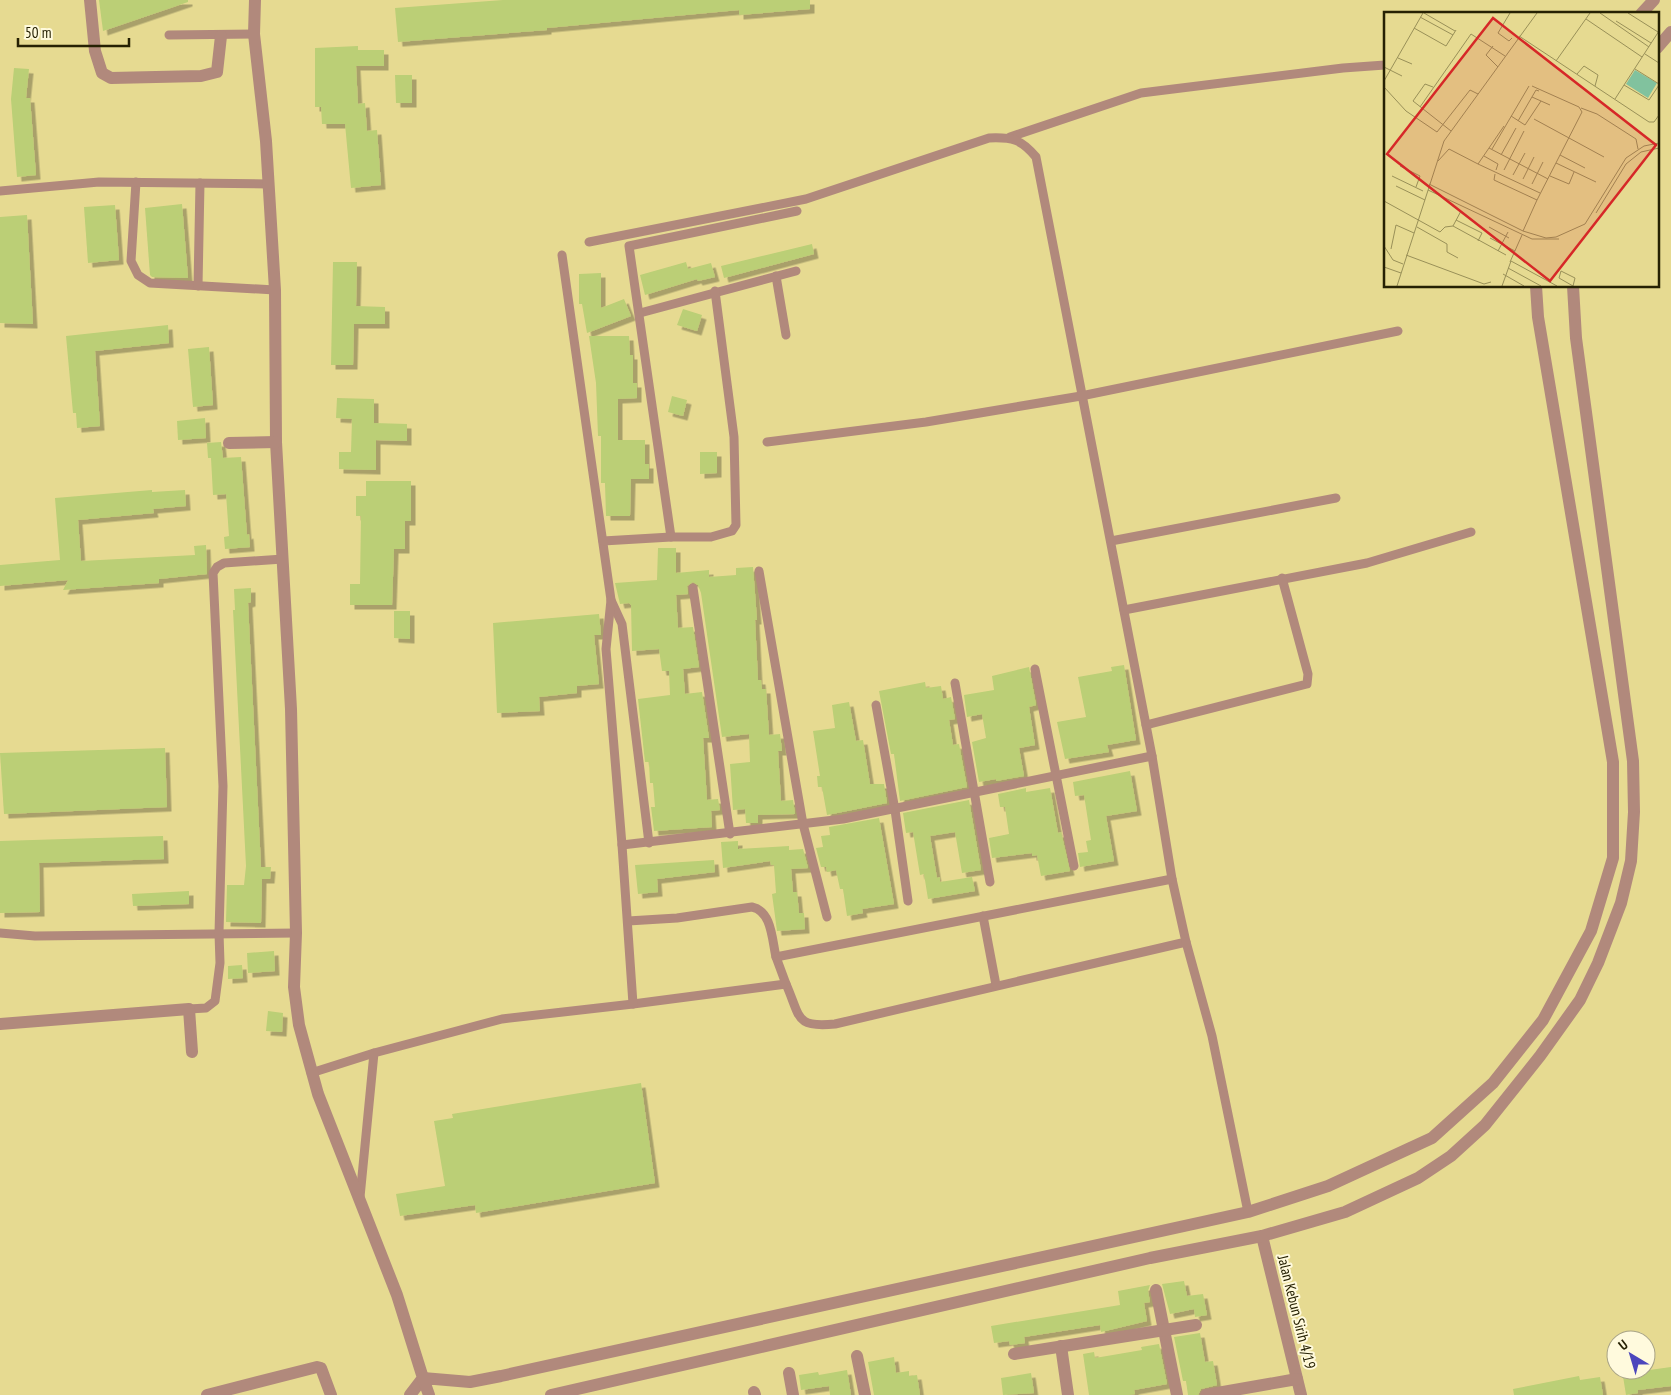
<svg xmlns="http://www.w3.org/2000/svg" width="1671" height="1395" font-family="'PT Sans Narrow',sans-serif">
  <defs>
    <filter id="shadow"><feDropShadow dx="4.5" dy="4.5" stdDeviation="0" flood-color="#0004"/></filter>
  </defs>
  <rect width="100%" height="100%" fill="#e6da91"/>
  <g fill="#bbcf76" filter="url(#shadow)">
    <path d="M99 0H188V2L103 31Z"/>
    <path d="M503 0H810V9L739 15V10L547 28V30L398 42 395 8Z"/>
    <path d="M358 46V50H384V66H356L358 104 365 103 367 131 377 130 381 185 351 188 345 124H322L321 107H315V48Z"/>
    <path d="M14 68 29 69 26 98H30L36 175 17 177 11 99Z"/>
    <path d="M395 75H412V103H396Z"/>
    <path d="M182 204 188 278 152 277 150 275 145 208Z"/>
    <path d="M115 205 119 260 88 263 84 207Z"/>
    <path d="M27 215 33 324 0 323V217Z"/>
    <path d="M812 244 814 254 724 278 721 266Z"/>
    <path d="M333 262H357L356 306 385 307V324H354L353 365H331Z"/>
    <path d="M686 262 688 269 711 263 715 277 698 281 697 279 645 295 640 275Z"/>
    <path d="M601 273V308L624 299 631 316 587 333 582 304H579V274Z"/>
    <path d="M683 309 702 315 697 331 677 325Z"/>
    <path d="M168 325 169 343 95 351 100 426 77 428 76 413H73L66 336Z"/>
    <path d="M589 336H629L630 355H633V383H637V398L618 399V440H645V464H649V479H631L630 516H606L605 483H601V436H598L596 383Z"/>
    <path d="M209 347 213 405 193 407 188 349Z"/>
    <path d="M672 396 687 400 683 416 668 412Z"/>
    <path d="M337 398 374 399V423L407 424V441L376 440V470L339 469V452H351L352 419 336 418Z"/>
    <path d="M205 418 206 438 178 440 177 421Z"/>
    <path d="M221 442 223 458 241 457 247 535 249 534 250 547 225 549 224 537 229 536 226 494 213 495 211 458H208L207 443Z"/>
    <path d="M700 452H717V473L700 474Z"/>
    <path d="M366 481H411V521H405V549H394L392 605H350V584H360L361 516H356V496H366Z"/>
    <path d="M152 490V492L185 490 186 506 153 509 154 513 78 520 81 561 195 555 194 546 206 545 207 574 159 579V583L63 590 68 580 0 586V565L60 560 55 498Z"/>
    <path d="M658 548H676V573L709 570V577L736 575V568L753 567 757 620H755L758 680H761L762 689H766L769 735 780 734 782 751H778L781 801 793 800 795 814 758 815V823H746L745 809 733 810 730 764 750 762 749 734 722 737 701 593 698 585 693 582 687 586 688 594 676 595 678 628 693 627 699 667 683 669 685 694 702 692 709 738H703L707 800 718 799 720 810 711 811 712 827 654 831 651 807H655L653 783H650L649 762H645L638 699 670 695 669 671H662L659 649 632 651 631 605 629 603 620 604 615 583 657 580Z"/>
    <path d="M251 588V602L248 603 261 867H271L270 879H262L261 923 226 922 227 885H244L246 866 233 610H235L234 589Z"/>
    <path d="M394 611H410V639L394 638Z"/>
    <path d="M599 614 601 635H594L599 684 577 686V693L539 697 540 711 497 713 493 623Z"/>
    <path d="M1124 665 1136 740 1107 745 1109 752 1065 759 1057 722 1086 717 1078 677 1112 671 1111 667Z"/>
    <path d="M1029 667 1036 705 1029 707 1035 745 1019 748 1024 776 996 781V779L979 782 972 742 986 738 982 714 967 717 964 695 994 690 992 676Z"/>
    <path d="M925 682 926 688 941 686 943 699 951 697 955 719 949 720 953 745 959 744 967 787 900 801 894 754H891L879 691Z"/>
    <path d="M849 702 856 741 863 740 870 784H884L887 803 827 815 822 787H818L817 776H820L813 731 835 728 832 705Z"/>
    <path d="M165 748 167 807 4 814 0 753Z"/>
    <path d="M1130 771 1137 811 1106 816 1114 861 1080 867 1078 853 1088 852 1086 841 1091 840 1084 795 1075 796 1073 782Z"/>
    <path d="M1026 788V792L1050 788 1058 833 1061 832 1070 871 1041 876 1037 855 1032 856V853L992 858 989 838 1009 834 1005 807H1000L998 794Z"/>
    <path d="M969 800 981 870 962 873 955 832 930 836 937 878 940 877V882L972 877 975 891 928 899 924 874 920 875 913 832 906 833 903 813Z"/>
    <path d="M879 818 894 904 862 909 863 913 847 916 843 889H840L836 870 827 872 826 867H821L816 848 823 847 821 836 830 835 829 827Z"/>
    <path d="M163 836 164 859 39 863 40 912 0 913V841Z"/>
    <path d="M738 841V849L789 846V850L803 849 808 868 791 869 793 892H797L799 913H804L805 929 777 931 772 894 776 893 774 865H771L770 861 723 868 721 842Z"/>
    <path d="M714 860 715 872 657 879 658 892 638 894 635 865Z"/>
    <path d="M189 891V904L133 906 132 894Z"/>
    <path d="M274 951 275 971 248 973 247 953Z"/>
    <path d="M242 965 243 978 228 979V966Z"/>
    <path d="M268 1011 283 1013 282 1032 266 1031Z"/>
    <path d="M641 1083 655 1183 476 1213 475 1205 400 1216 396 1194 445 1186 434 1121 453 1118 452 1114Z"/>
    <path d="M1184 1281 1187 1296 1203 1294 1207 1315 1195 1317 1194 1309 1170 1314 1162 1284Z"/>
    <path d="M1150 1285 1148 1291 1150 1302 1144 1303 1147 1321 1101 1332 1100 1325 1024 1337 1025 1343 1010 1345 1009 1341 994 1343 991 1326 1120 1305 1118 1291Z"/>
    <path d="M1200 1333 1205 1362 1213 1361 1217 1385 1201 1389 1198 1395H1188L1186 1381H1183L1174 1337Z"/>
    <path d="M1159 1344 1167 1384 1134 1390 1135 1394 1129 1395H1089L1083 1354 1094 1352 1095 1358 1142 1350 1141 1347Z"/>
    <path d="M894 1357 896 1373 909 1371V1376L917 1375 920 1395H874L868 1362Z"/>
    <path d="M1671 1367V1386L1638 1390V1393L1626 1395 1622 1370H1635V1372Z"/>
    <path d="M847 1370 851 1395H830L829 1386 801 1390 799 1375 818 1372 819 1375Z"/>
    <path d="M1031 1373 1034 1393 1003 1395 1001 1378Z"/>
    <path d="M1579 1376 1580 1380 1600 1377 1603 1395H1514L1513 1389Z"/>
  </g>
  <g fill="none" stroke-linecap="round" stroke-linejoin="round">
    <g stroke="#b1897c" stroke-width="9">
      <path d="M169 35 254 34"/>
      <path d="M1010 137 1141 93 1343 68 1385 65"/>
      <path d="M136 182 131 261 138 275 150 283 275 290"/>
      <path d="M0 191 99 182 269 184"/>
      <path d="M589 242 806 199 989 138C1012 137 1021 139 1036 157L1152 756 1172 879 1186 942 835 1024C795 1028 801 1018 786 984"/>
      <path d="M562 255 611 600 622 624 649 843"/>
      <path d="M776 276 786 335"/>
      <path d="M198 286 200 183"/>
      <path d="M640 313 796 271"/>
      <path d="M767 442 926 422 1081 396 1398 331"/>
      <path d="M671 537 629 246 797 211"/>
      <path d="M603 541 671 537H711L732 531 736 525 734 437 715 291"/>
      <path d="M1111 541 1336 498"/>
      <path d="M759 571 803 824 827 917"/>
      <path d="M693 588 730 834"/>
      <path d="M611 600 606 649 622 845"/>
      <path d="M1124 610 1367 563 1471 532"/>
      <path d="M1035 669 1074 866"/>
      <path d="M955 683 990 882"/>
      <path d="M876 705 895 810 908 901"/>
      <path d="M1146 725 1307 684 1308 674 1282 578"/>
      <path d="M983 916 996 985"/>
      <path d="M628 921 677 918 752 907C772 911 772 940 776 957"/>
      <path d="M0 933 35 936 296 933"/>
      <path d="M1186 942 1212 1036 1248 1212"/>
      <path d="M633 1004 786 984 776 957 1172 879"/>
      <path d="M189 1009 206 1008 215 1001 220 963 219 933 223 786 213 573 217 567 224 563 283 559"/>
      <path d="M311 1073 374 1053"/>
      <path d="M360 1197 374 1053 502 1019 633 1004 622 845 843 819 1152 756"/>
    </g>
    <g stroke="#b1897c" stroke-width="12">
      <path d="M90 0 95 51 102 73 111 78 201 76 217 72 221 36"/>
      <path d="M255 0 254 34 266 141 275 290 276 442 291 709 296 933 294 987 299 1025 318 1094 397 1295 423 1378 410 1395"/>
      <path d="M229 443 276 442"/>
      <path d="M0 1024 189 1009 192 1052"/>
      <path d="M1262 1236 1301 1395"/>
      <path d="M1156 1290 1177 1395"/>
      <path d="M1061 1346 1068 1395"/>
      <path d="M1014 1354 1196 1325"/>
      <path d="M857 1356 865 1395"/>
      <path d="M789 1373 793 1395"/>
      <path d="M754 1392 755 1395"/>
      <path d="M207 1395 317 1367 321 1368 331 1395"/>
      <path d="M1206 1395 1297 1379"/>
    </g>
    <g stroke="#b1897c" stroke-width="12">
      <path d="M1641 14 1654 0"/>
      <path d="M1657 48 1671 32"/>
      <path d="M429 1395 423 1378 470 1382 501 1376 1248 1212 1328 1186 1432 1138 1493 1083 1543 1020 1591 931 1613 858V762L1538 317 1536 286"/>
      <path d="M551 1395 1150 1258 1262 1236 1345 1212 1418 1178 1451 1156 1485 1125 1540 1056 1580 1000 1598 963 1621 903 1631 861 1634 812 1633 761 1576 338 1573 286"/>
    </g>
  </g>
  <g text-anchor="middle" dominant-baseline="central" stroke-width="4" stroke-linejoin="round" paint-order="stroke">
    <g font-size="15" fill="#262103" stroke="#fffadd">
      <text transform="translate(1297 1312) rotate(76)">Jalan Kebun Sirih 4/19</text>
    </g>
  </g>
  <g transform="translate(1384 12)">
    <rect width="275" height="275" fill="#e6da91"/>
    <path d="M251 58 273 71 264 86 242 72Z" fill="#81c29e"/>
    <path fill="none" stroke="#999058" stroke-width="1" d="M40 1 71 19M126 1 114 21 125 29 128 26M216 1 265 35M244 1 274 20M36 5 69 23M202 7 258 45M232 9 267 31M30 16 62 34 72 18M135 24 265 110H270L275 103M109 34 102 43 114 55M261 42 275 51M14 46 28 52M172 49 206 1M0 55 18 64M251 57 275 72M193 62 200 54 214 63 211 74M0 69 39 1M240 73 275 19M0 75 22 99 53 120 86 78 94 82M49 75 41 72 29 89 67 119M148 85 166 93M231 87 240 73 265 88 275 73M36 95 87 22 121 44M197 96 213 102 252 127 254 137M127 104 141 113 157 89M150 107 220 145M134 109 152 78 155 79M105 136 120 114M108 137 145 74M117 143 132 116M176 143 201 156M100 144 114 152 112 158M54 149 65 137 94 152 105 136 164 167M172 151 212 170M94 152 156 181M16 154 36 164 32 175M120 158 140 119M111 162 110 168 153 188 198 100 195 95 148 74M129 163 141 141M8 164 39 179M166 164 185 172 190 160M139 167 150 145M45 172 139 219 162 226 172 225 201 212 242 146 260 134 275 131M148 172 159 150M12 174 41 188M44 178 148 227H175M0 189 56 220 61 215 69 214M77 199 69 214 122 243M212 201 242 152 257 140 275 136M72 208 98 221 94 229M33 215 63 232V240L74 246M105 215 125 226M139 219 153 188M106 226 131 239M0 234 9 248 19 252M7 237 12 213 30 221M114 239 124 220M22 243 100 272 107 270M126 250 138 223M0 255 17 261M124 256 157 274M119 262 140 274M13 274 60 129 153 1M118 274 127 249 173 274M189 274 175 266 177 259 191 266 189 274"/>
    <path fill="#d62828" fill-opacity="0.15" stroke="#d62828" stroke-width="2.5" d="M109 6 272 133 166 269 3 142Z"/>
    <rect width="275" height="275" fill="none" stroke="#262103" stroke-width="2.5"/>
  </g>
  <g transform="translate(1631 1355) rotate(322)"><circle r="24" fill="#fffadd" stroke="#a8a386"/>
  <path d="M0-4L9 19L0 12L-9 19Z" fill="#4c46bc"/>
  <text y="-8" font-size="14" font-weight="bold" text-anchor="middle" fill="#262103">U</text>
  </g>
  <path d="M18 38v8h111v-8" fill="none" stroke="#262103" stroke-width="2.5"/>
  <text x="25" y="38" font-size="15" fill="#262103" stroke="#fffadd" stroke-width="4" paint-order="stroke">50 m</text>
</svg>
